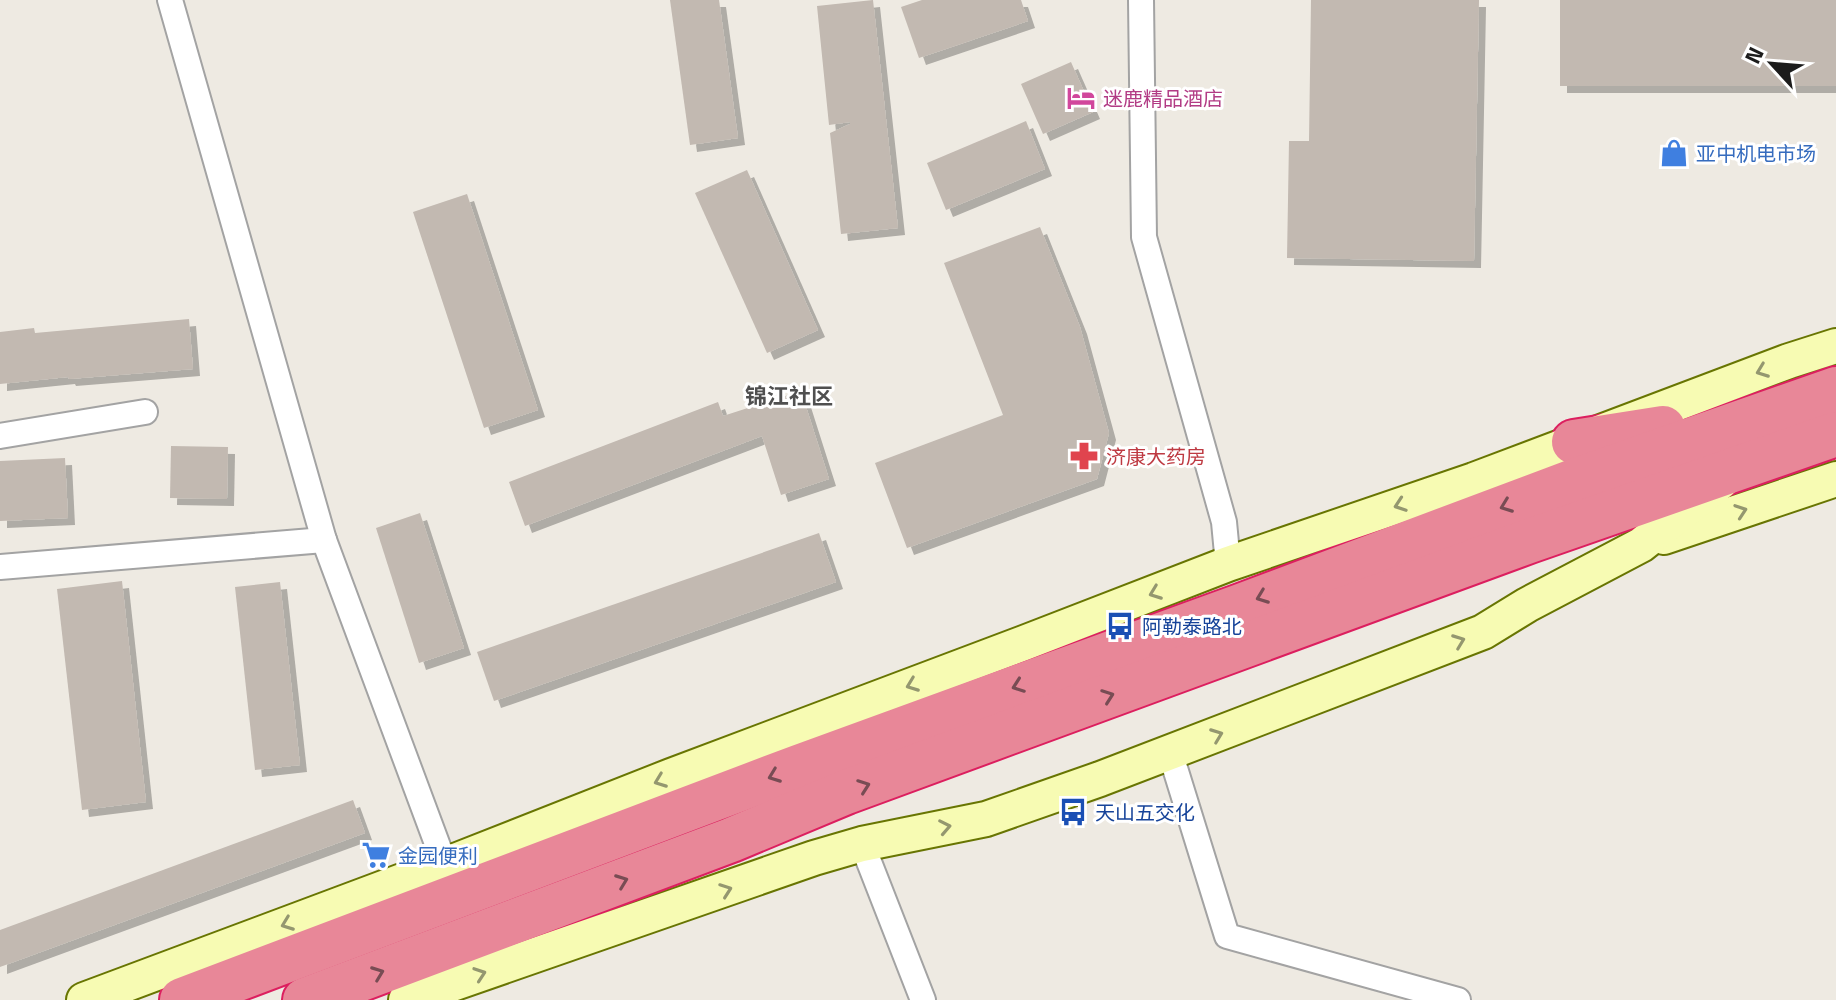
<svg xmlns="http://www.w3.org/2000/svg" width="1836" height="1000" font-family="'Titillium Web','Noto Sans SC',sans-serif">
  <defs>
    <filter id="shadow"><feDropShadow dx="7" dy="7" stdDeviation="0" flood-color="#0004"/></filter>
  </defs>
  <rect width="100%" height="100%" fill="#eeeae2"/>
  <g fill="#c2b9b1" filter="url(#shadow)">
    <path d="M670 0H719L738 138 690 145Z"/>
    <path d="M873 0 898 228 841 234 830 133 850 124V122L829 125 817 6Z"/>
    <path d="M922 0H1021L1028 21 919 58 901 7Z"/>
    <path d="M1311 0H1479L1474 261 1287 258 1289 141H1309Z"/>
    <rect x="1560" y="0" width="276" height="86"/>
    <path d="M1071 62 1093 112 1043 134 1021 84Z"/>
    <path d="M1026 121 1045 169 946 210 927 163Z"/>
    <path d="M747 170 818 330 767 353 695 193Z"/>
    <path d="M467 194 538 410 484 428 413 212Z"/>
    <path d="M1040 227 1080 327 1109 433 1097 479 907 548 875 463 1003 415 944 263Z"/>
    <path d="M189 319 193 369 69 379 68 377 0 384V332L34 328 35 333Z"/>
    <path d="M801 391 829 479 781 495 762 436 525 526 509 482 718 402 723 416Z"/>
    <path d="M171 446 228 447 227 499 170 498Z"/>
    <path d="M65 458 68 518 0 521V461Z"/>
    <path d="M420 513 464 648 419 663 376 528Z"/>
    <path d="M819 533 836 582 494 701 477 652Z"/>
    <path d="M122 581 146 802 82 810 57 589Z"/>
    <path d="M280 582 300 765 255 770 235 587Z"/>
    <path d="M353 800 365 833 0 967V930Z"/>
  </g>
  <g fill="none" stroke-linecap="round" stroke-linejoin="round">
    <defs>
      <g id="street">
        <path d="M170 0 324 540 445 865"/>
        <path d="M1141 0 1144 237 1224 522 1228 564"/>
        <path d="M0 436 145 412"/>
        <path d="M0 567 324 540"/>
        <path d="M1170 752 1227 936 1458 1000"/>
        <path d="M862 844 923 1000"/>
      </g>
      <g id="secondary">
        <path d="M1664 537 1836 479"/>
        <path d="M84 1000 445 865 671 776 1024 643 1228 564 1474 480 1789 361 1836 346"/>
        <path d="M406 1000 814 858 862 844 986 819 1100 779 1483 632 1527 605 1641 545 1722 481"/>
      </g>
      <g id="highway">
        <path d="M1574 442 1663 428"/>
        <path d="M182 1000 798 767 1238 607 1579 479 1836 389"/>
        <path d="M305 1000 731 840 846 792 1529 541 1836 434"/>
      </g>
    </defs>
    <use href="#street" stroke="#a3a3a3" stroke-width="28"/>
    <use href="#secondary" stroke="#687502" stroke-width="38"/>
    <use href="#highway" stroke="#dc1f5f" stroke-width="48"/>
    <use href="#street" stroke="#fff" stroke-width="24"/>
    <use href="#secondary" stroke="#f7fbb3" stroke-width="34"/>
    <use href="#highway" stroke="#e88798" stroke-width="44"/>
  </g>
  <defs><path id="oneway-chevron" d="M-2-3.5L2.5 0L-2 3.5" fill="none" stroke-width="1.6" stroke-linecap="round" stroke-linejoin="round" transform="scale(2)"/></defs>
  <g stroke="#94976f">
    <use href="#oneway-chevron" transform="translate(1762 371) rotate(159)"/>
    <use href="#oneway-chevron" transform="translate(1400 505) rotate(161)"/>
    <use href="#oneway-chevron" transform="translate(1741 511) rotate(-19)"/>
    <use href="#oneway-chevron" transform="translate(1155 593) rotate(159)"/>
    <use href="#oneway-chevron" transform="translate(1459 641) rotate(-21)"/>
    <use href="#oneway-chevron" transform="translate(912 685) rotate(159)"/>
    <use href="#oneway-chevron" transform="translate(1217 735) rotate(-21)"/>
    <use href="#oneway-chevron" transform="translate(660 781) rotate(159)"/>
    <use href="#oneway-chevron" transform="translate(945 827) rotate(-11)"/>
    <use href="#oneway-chevron" transform="translate(726 890) rotate(-20)"/>
    <use href="#oneway-chevron" transform="translate(287 924) rotate(159)"/>
    <use href="#oneway-chevron" transform="translate(480 974) rotate(-19)"/>
  </g>
  <g stroke="#784c54">
    <use href="#oneway-chevron" transform="translate(1506 506) rotate(159)"/>
    <use href="#oneway-chevron" transform="translate(1262 597) rotate(159)"/>
    <use href="#oneway-chevron" transform="translate(1018 686) rotate(160)"/>
    <use href="#oneway-chevron" transform="translate(1108 696) rotate(-20)"/>
    <use href="#oneway-chevron" transform="translate(774 776) rotate(159)"/>
    <use href="#oneway-chevron" transform="translate(864 786) rotate(-20)"/>
    <use href="#oneway-chevron" transform="translate(622 881) rotate(-21)"/>
    <use href="#oneway-chevron" transform="translate(378 973) rotate(-21)"/>
  </g>
  <defs>
    <symbol id="hotel-bare" viewBox="-9 -9 18 18"><path d="M-6-4.5h1.5V1H6V5H4.5V3h-9V5H-6ZM-4 0a1.8 1.8 0 1 1 3.6 0ZM.5 0V-2.5h3Q6-2.5 6 0Z" fill="#d1479c" stroke="#fff" stroke-width="2.5" paint-order="stroke"/></symbol>
    <symbol id="shop-bare" viewBox="-9 -9 18 18"><path d="M-5-2.5h2.3a2.7 3.5 0 0 1 5.4 0H5L5.5 6h-11ZM-1.5-2.5h3a1.5 2.3 0 0 0-3 0Z" fill="#3f7fe0" stroke="#fff" stroke-width="2.5" paint-order="stroke"/></symbol>
    <symbol id="pharmacy-bare" viewBox="-9 -9 18 18"><path d="M-2-6h4v4h4v4h-4v4h-4v-4h-4v-4h4Z" fill="#e0444e" stroke="#fff" stroke-width="2.5" paint-order="stroke"/></symbol>
    <symbol id="bus-bare" viewBox="-9 -9 18 18"><path d="M-5-6H5V4H4V6H2V4H-2V6H-4V4H-5ZM-3.5-4V0h7V-4ZM-3.5 1.2v1.5H-2V1.2ZM2 1.2v1.5H3.5V1.2Z" fill="#1a4fb4" stroke="#fff" stroke-width="2.5" paint-order="stroke"/></symbol>
    <symbol id="supermarket-bare" viewBox="-9 -9 18 18"><path d="M-6-5.5h2.5l.6 2H6L4.5 2H-2.5L-4.4-4H-6ZM-1.5 3.2a1.3 1.3 0 1 0 .1 0ZM3 3.2a1.3 1.3 0 1 0 .1 0Z" fill="#3f7fe0" stroke="#fff" stroke-width="2.5" paint-order="stroke"/></symbol>
  </defs>
  <g fill-rule="evenodd">
    <use href="#hotel-bare" x="1061" y="78" width="40" height="40"/>
    <use href="#shop-bare" x="1654" y="133" width="40" height="40"/>
    <use href="#pharmacy-bare" x="1064" y="436" width="40" height="40"/>
    <use href="#bus-bare" x="1100" y="606" width="40" height="40"/>
    <use href="#bus-bare" x="1053" y="792" width="40" height="40"/>
    <use href="#supermarket-bare" x="356" y="835" width="40" height="40"/>
  </g>
  <g text-anchor="middle" dominant-baseline="central" stroke-width="6" stroke-linejoin="round" paint-order="stroke">
    <g font-size="20" fill="#b23c85" stroke="#fff" text-anchor="start">
      <text x="1103" y="98">迷鹿精品酒店</text>
    </g>
    <g font-size="20" fill="#366cbe" stroke="#fff" text-anchor="start">
      <text x="1696" y="153">亚中机电市场</text>
      <text x="398" y="855">金园便利</text>
    </g>
    <g font-size="20" fill="#be3a42" stroke="#fff" text-anchor="start">
      <text x="1106" y="456">济康大药房</text>
    </g>
    <g font-size="20" fill="#164399" stroke="#fff" text-anchor="start">
      <text x="1142" y="626">阿勒泰路北</text>
      <text x="1095" y="812">天山五交化</text>
    </g>
    <g font-size="22" font-weight="bold" fill="#4f4f4f" stroke="#fff">
      <text x="789" y="396">锦江社区</text>
    </g>
  </g>
  <g transform="translate(1772 64) rotate(296)" stroke="#ffffff" stroke-width="6" paint-order="stroke">
  <path d="M0-6L14 30L0 20L-14 30Z" fill="#1c1c1c"/>
  <text y="-12" font-size="22" font-weight="bold" text-anchor="middle" fill="#1c1c1c">N</text>
  </g>
</svg>
